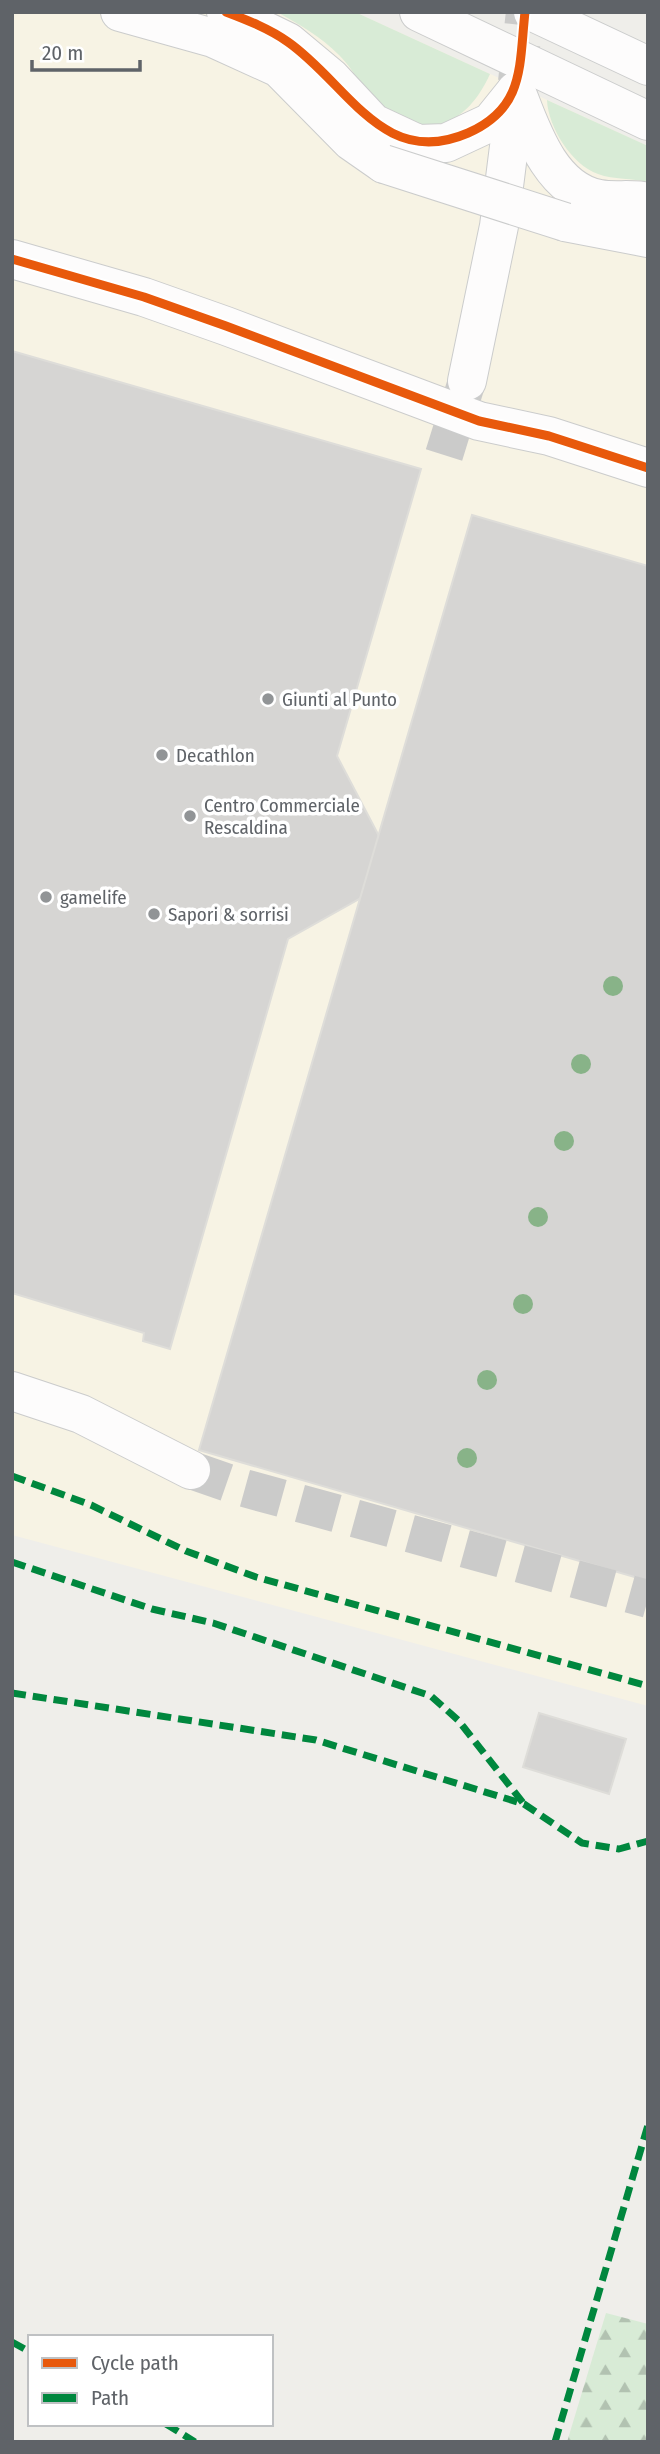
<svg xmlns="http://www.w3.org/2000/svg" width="660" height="2454" font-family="'Fira Sans Condensed',sans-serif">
  <defs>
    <pattern id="forest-firs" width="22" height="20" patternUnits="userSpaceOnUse" patternTransform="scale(1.75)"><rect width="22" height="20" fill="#d8ebd6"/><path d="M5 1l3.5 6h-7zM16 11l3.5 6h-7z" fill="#b2c2b1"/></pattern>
  </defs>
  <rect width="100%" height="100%" fill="#efeeea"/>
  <path fill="#f7f3e4" d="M12 12H355L648 146V1706L12 1535Z"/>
  <g fill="#d8ebd6">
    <path d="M277 12H355L490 74C474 109 447 136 407 120 401 118 393 116 387 112 367 98 356 72 339 55 320 36 300 25 277 12Z"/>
    <path d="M547 100 648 146V182C632 178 614 180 598 174 572 165 548 127 547 100Z"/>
  </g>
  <path fill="url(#forest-firs)" d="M606 2313 648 2324V2442H567Z"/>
  <g fill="#d6d5d3" stroke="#deddd9" stroke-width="2">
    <path d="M12 351 421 469 337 756 400 876 288 939 170 1349 143 1341 144 1333 12 1293Z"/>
    <path d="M472 515 648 566V1581L199 1450Z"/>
    <path d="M539 1713 626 1739 609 1794 523 1767Z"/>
  </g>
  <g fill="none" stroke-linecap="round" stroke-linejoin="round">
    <g stroke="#cbcbca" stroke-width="38" stroke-dasharray="38 19" stroke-linecap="butt">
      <path d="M517 82 525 12"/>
      <path d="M444 455 467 381"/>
      <path d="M191 1470 237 1486 648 1599"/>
    </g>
    <defs>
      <g id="minor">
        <path d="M120 12 213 38 279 68 351 141 384 164"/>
        <path d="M226 12 288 42 330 77 373 123 418 144 446 143 491 122 516 91"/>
        <path d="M419 12 648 121"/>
        <path d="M533 12 648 66"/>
        <path d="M517 93C532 132 551 190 599 199 615 202 632 198 648 202"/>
        <path d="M565 222 648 238"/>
        <path d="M12 259 144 297 226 326 479 421 549 436 648 468"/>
        <path d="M467 381 499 226 516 91"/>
        <path d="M12 1391 81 1414 191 1470"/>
      </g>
    </defs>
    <use href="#minor" stroke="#cbcccc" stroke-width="40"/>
    <use href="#minor" stroke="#fdfcfc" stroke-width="38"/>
    <defs>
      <path id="minor-bridge" d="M384 164 565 222"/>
    </defs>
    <use href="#minor-bridge" stroke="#cbcccc" stroke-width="40" stroke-linecap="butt"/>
    <use href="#minor-bridge" stroke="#fdfcfc" stroke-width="38"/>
    <g stroke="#00873e" stroke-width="7" stroke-dasharray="14 7" stroke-linecap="butt">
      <path d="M12 1476 91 1505 186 1551 256 1577 648 1686"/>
      <path d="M12 1562 152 1609 213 1623 431 1696 458 1720 524 1804"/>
      <path d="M12 1693 316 1740 524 1804 582 1843 619 1849 648 1841"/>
      <path d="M12 2342 30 2352"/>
      <path d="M166 2424 195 2442"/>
      <path d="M555 2442 648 2125"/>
    </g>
    <defs>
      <g id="cycleway">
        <path d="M226 12C247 20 270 29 288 42 348 84 383 170 468 133 525 108 519 66 525 12"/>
        <path d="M12 259 144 297 226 326 479 421 549 436 648 468"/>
      </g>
    </defs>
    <use href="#cycleway" stroke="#fff" stroke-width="13"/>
    <use href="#cycleway" stroke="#e8590c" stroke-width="9"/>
  </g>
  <g fill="#88b388">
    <circle cx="613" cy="986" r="10"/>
    <circle cx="581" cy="1064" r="10"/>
    <circle cx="564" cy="1141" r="10"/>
    <circle cx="538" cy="1217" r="10"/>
    <circle cx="523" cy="1304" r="10"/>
    <circle cx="487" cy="1380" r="10"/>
    <circle cx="467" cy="1458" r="10"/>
  </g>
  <g fill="#919496" stroke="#fff" stroke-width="2.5">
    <circle cx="268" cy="699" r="7"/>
    <circle cx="162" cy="755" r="7"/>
    <circle cx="190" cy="816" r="7"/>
    <circle cx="46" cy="897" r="7"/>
    <circle cx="154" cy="914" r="7"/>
  </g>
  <g text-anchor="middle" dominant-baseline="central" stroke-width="7" stroke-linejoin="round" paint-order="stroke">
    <g font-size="19" fill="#5f6368" stroke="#fff" text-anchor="start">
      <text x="282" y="699">Giunti al Punto</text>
      <text x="176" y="755">Decathlon</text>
      <text x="204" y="805">Centro Commerciale<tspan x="204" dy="22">Rescaldina</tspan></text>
      <text x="60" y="897">gamelife</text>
      <text x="168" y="914">Sapori &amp; sorrisi</text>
    </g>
  </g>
  <rect width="660" height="2454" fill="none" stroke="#5f6368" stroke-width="28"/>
  <rect x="28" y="2335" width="245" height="91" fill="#ffffff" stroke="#bfc1c3" stroke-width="2"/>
  <rect x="42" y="2358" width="35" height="10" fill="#e8590c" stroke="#bfc1c3" stroke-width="2"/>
  <text x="91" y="2370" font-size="21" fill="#5f6368">Cycle path</text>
  <rect x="42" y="2393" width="35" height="10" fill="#00873e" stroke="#bfc1c3" stroke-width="2"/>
  <text x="91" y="2405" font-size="21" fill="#5f6368">Path</text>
  <path d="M32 60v10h108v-10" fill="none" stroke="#5f6368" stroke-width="3.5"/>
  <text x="42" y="60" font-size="21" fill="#5f6368" stroke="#ffffff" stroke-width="5" paint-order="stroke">20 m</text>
</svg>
